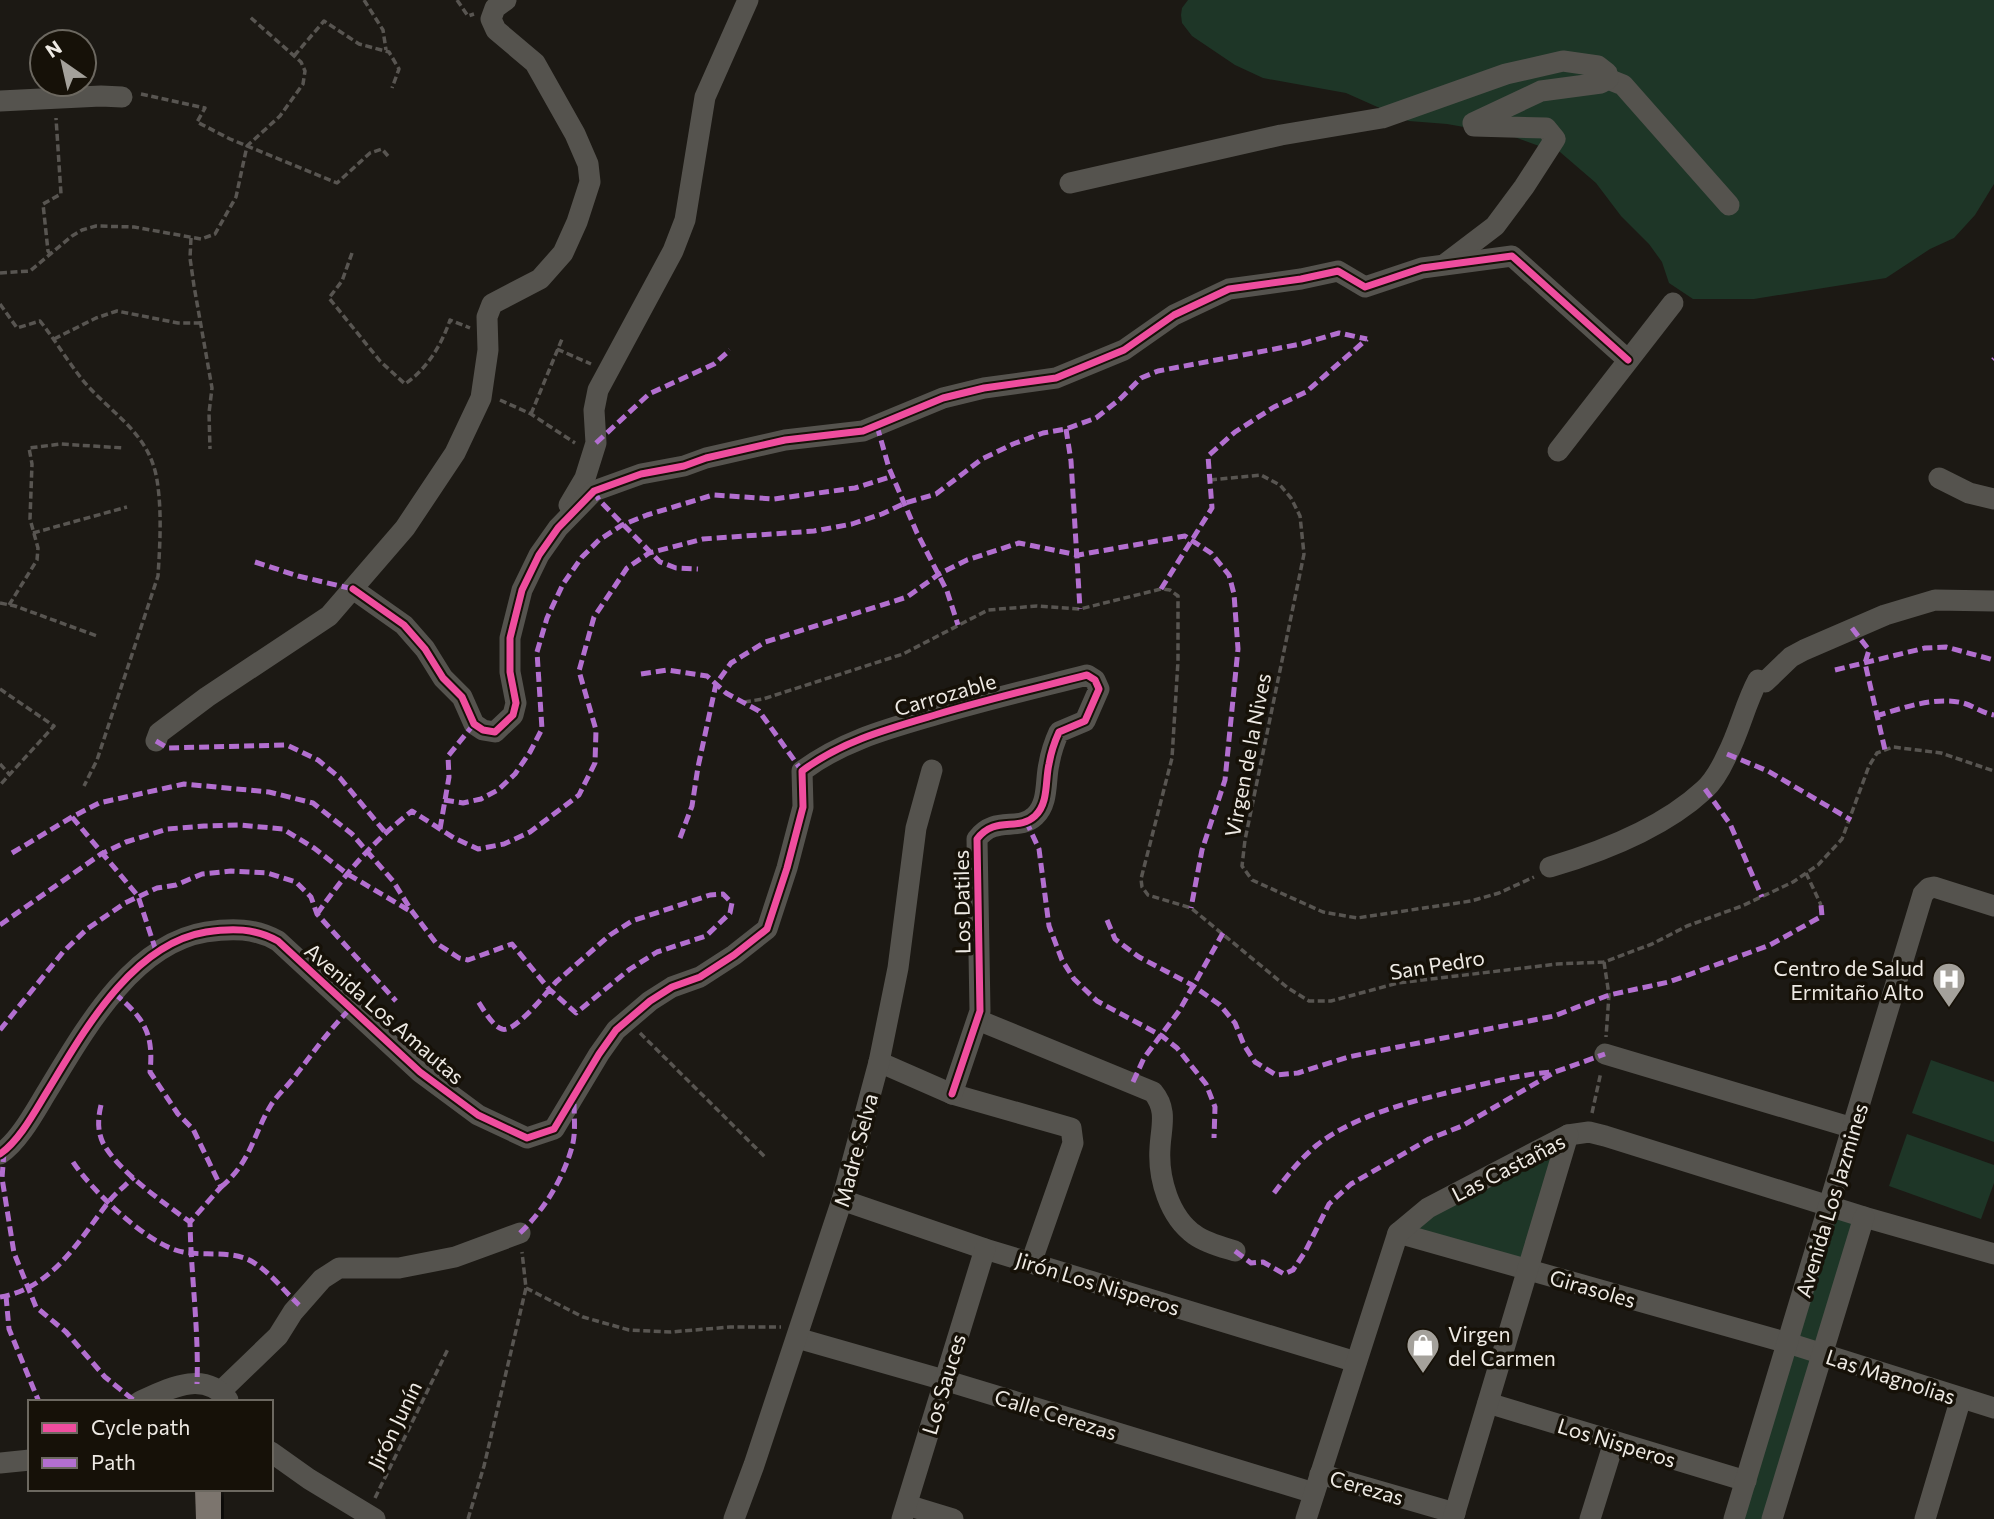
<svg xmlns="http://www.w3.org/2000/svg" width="1994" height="1519" font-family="Commissioner,sans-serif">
  <defs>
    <filter id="shadow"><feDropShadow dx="8" dy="4.5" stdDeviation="3.5" flood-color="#0009"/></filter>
  </defs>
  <rect width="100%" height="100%" fill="#1c1914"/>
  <g fill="#1e3627">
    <path d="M1188 0H1994V184L1975 215 1954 238 1930 249 1886 278 1754 299H1693L1669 283 1662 262 1649 244 1621 216 1596 183 1553 146H1539L1509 135 1447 124 1409 121 1346 93 1263 78 1235 65 1192 36 1182 23 1181 15 1182 8Z"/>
    <path d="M1931 1060 1994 1082V1142L1912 1113Z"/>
    <path d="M1907 1134 1994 1165V1183L1981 1219 1889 1186Z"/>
    <path d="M1558 1148 1525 1262 1411 1230 1419 1221Z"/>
    <path d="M1830 1206 1864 1217 1772 1519H1734Z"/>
  </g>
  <path fill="#7c746e" filter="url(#shadow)" d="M195 1489H221V1519H196Z"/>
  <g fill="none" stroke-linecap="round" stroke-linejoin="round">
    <g stroke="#585551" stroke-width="3.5" stroke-dasharray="7 3.5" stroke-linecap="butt">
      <path d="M364 0 383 30 386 50"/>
      <path d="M457 0 468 16 474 14"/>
      <path d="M294 56 324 21 359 44 389 52 399 69 392 88"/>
      <path d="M141 94 205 108 197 122 230 139 337 183 370 153 382 149 388 156"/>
      <path d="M191 238 190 258 194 286 212 388 209 413 210 449"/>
      <path d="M352 253 342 281 329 298 380 361 405 384C427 369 442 344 450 320L470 328"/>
      <path d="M51 255 48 251 43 204 61 194 56 118"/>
      <path d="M0 273 30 271 72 236 82 230 96 226 134 227 201 239 215 234 236 197 247 146 280 116 303 84 305 71 301 62 250 17"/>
      <path d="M0 304 17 328 40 321C55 340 67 360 81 378 109 413 149 431 157 480 162 511 160 545 158 576L97 760 84 786"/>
      <path d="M54 339 96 318 117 311 178 323H201"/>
      <path d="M557 349 591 364"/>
      <path d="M500 400 531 414 575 443"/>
      <path d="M531 414 562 339"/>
      <path d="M1210 480 1261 475 1280 485 1291 498 1300 516 1304 554 1245 840 1242 866 1252 880 1323 912 1357 918 1471 901 1499 893 1534 877"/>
      <path d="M33 533 127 507"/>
      <path d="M0 603 15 606 97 636"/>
      <path d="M9 605 37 560 38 548 30 519 32 464 29 448 61 444 124 448"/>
      <path d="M0 689 54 726 0 785"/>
      <path d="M744 702 763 699 903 654 988 610 1037 606 1080 609 1161 589 1170 590 1178 596V661L1172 758 1141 879 1142 887 1148 895 1191 908 1288 988 1309 1001H1331L1398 983 1557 964 1604 962 1652 944 1687 926 1742 906 1793 882 1818 865 1842 839 1869 766 1877 753 1893 747 1941 753 1994 771"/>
      <path d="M0 764 10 775"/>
      <path d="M1806 873 1821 905"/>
      <path d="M1604 962 1609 995 1606 1037"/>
      <path d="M640 1033 765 1157"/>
      <path d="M1592 1113 1601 1072"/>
      <path d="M526 1288 583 1317 629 1330 671 1332 730 1327H781"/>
      <path d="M375 1498 448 1349"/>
      <path d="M468 1519 484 1466 526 1288 522 1252"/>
    </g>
    <g stroke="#55534e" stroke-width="21">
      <path d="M1608 79 1623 85 1729 205"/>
      <path d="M0 101 101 96 122 97"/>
      <path d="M1070 183 1281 135 1382 118 1506 74 1563 61 1598 66 1607 73 1608 79 1601 83 1541 91 1473 123 1474 126 1546 128 1555 139 1524 187 1495 226 1445 264"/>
      <path d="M1558 451 1673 303"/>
      <path d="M1939 478 1969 493 1994 499"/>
      <path d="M569 505 585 478 596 443 594 410 598 390 673 251 685 220 705 97 748 0"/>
      <path d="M353 589 404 625 425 649 443 678 462 697 474 724 483 730 495 732 513 715 516 703 510 672V638L522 590 539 555 558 528 594 491 641 474 684 466 706 458 785 440 863 431 943 398 984 388 1056 378 1124 350 1174 315 1229 289 1301 279 1338 271 1365 287 1422 268 1512 256 1628 360"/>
      <path d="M156 741 159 733 207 697 329 616 405 528 455 453 481 398 488 350 487 317 492 304 540 279 563 253 577 222 590 182 588 164 575 134 535 63 496 30 491 19 495 8 506 0"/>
      <path d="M1550 867C1601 852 1664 827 1704 790 1713 782 1722 766 1727 755 1740 730 1745 704 1758 680L1765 682 1791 657 1804 650 1885 615 1935 600 1994 601"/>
      <path d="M978 1020 1153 1092C1168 1110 1161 1127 1160 1148 1158 1178 1169 1217 1195 1235 1206 1243 1222 1247 1235 1251"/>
      <path d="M1605 1054 1853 1128"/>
      <path d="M879 1062 952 1094 1071 1128 1073 1143 1031 1263"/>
      <path d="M0 1154C20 1140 35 1111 48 1090 84 1031 132 944 206 932 232 928 255 928 278 941L420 1072 478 1115 527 1138 554 1129 599 1054 616 1030 650 1001 672 987 700 977 734 955 767 929 787 868 803 807 802 771C842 741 887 729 935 715 985 700 1036 688 1087 675L1095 680 1099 689 1085 721 1059 732C1054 743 1051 752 1049 764 1045 780 1049 803 1035 816 1018 832 995 815 977 839L980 1011 952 1094"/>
      <path d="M842 1200 985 1249 1356 1362"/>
      <path d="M1398 1233 1788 1343 1994 1408"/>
      <path d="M797 1338 944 1380 1314 1493"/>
      <path d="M221 1391 278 1336 293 1312 322 1279 339 1268H399L455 1257 520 1233"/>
      <path d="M139 1402C168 1389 204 1369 228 1400"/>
      <path d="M1488 1403 1746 1481"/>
      <path d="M271 1452 309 1479 375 1519"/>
      <path d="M0 1463 30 1460"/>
      <path d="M1320 1474 1455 1513"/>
      <path d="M907 1505 953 1519"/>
      <path d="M734 1519 754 1465 842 1200 879 1062 898 968 916 828 932 770"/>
      <path d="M902 1519 985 1249"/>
      <path d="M1306 1519 1398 1233 1428 1208 1568 1135 1589 1132 1605 1136 1864 1217 1994 1254"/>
      <path d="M1453 1519 1568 1135"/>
      <path d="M1590 1519 1614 1442"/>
      <path d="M1734 1519 1923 894 1929 888 1934 887 1994 906"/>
      <path d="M1772 1519 1864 1217"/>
      <path d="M1925 1519 1961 1398"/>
    </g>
    <g stroke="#b36fd0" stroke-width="5" stroke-dasharray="10 5" stroke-linecap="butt">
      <path d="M1993 360 1994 359"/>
      <path d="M877 426 889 468 917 533 947 591 958 625"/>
      <path d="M1066 429 1071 461 1080 609"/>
      <path d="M596 443 649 394 714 364 730 350"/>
      <path d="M594 491 599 500 660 562 676 568 698 569"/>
      <path d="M255 562 298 576 353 589"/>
      <path d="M1161 589 1212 508 1208 456 1235 432 1274 407 1306 392 1367 339"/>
      <path d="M1852 628 1869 650 1865 663 1885 750"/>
      <path d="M1835 670 1925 648 1946 647 1994 660"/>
      <path d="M641 674 667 670 707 676 726 693 759 711 802 771"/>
      <path d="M1876 716C1903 708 1935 696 1963 703 1974 706 1982 713 1994 715"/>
      <path d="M156 741 168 748 287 745 318 760 340 778 385 832"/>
      <path d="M1727 754 1768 771 1851 820"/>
      <path d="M1705 789 1730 824 1762 897"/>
      <path d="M444 800 463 803 481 799 498 790 515 774 530 752 542 729 537 652 547 618 563 584 582 557 599 540 622 525 647 515 713 495 774 499 855 488 893 476"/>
      <path d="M72 817 138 896 156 951"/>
      <path d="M1026 821 1039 849 1049 926 1062 960 1074 979 1097 1001 1162 1036 1177 1048 1206 1084 1215 1107 1214 1138"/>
      <path d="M440 829 449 777 448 756 474 724"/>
      <path d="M680 838 692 806 698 767 716 684 731 663 765 642 907 597 939 574 967 560 1019 543 1078 555 1185 536 1211 553 1229 575 1234 594 1238 649 1225 780 1202 850 1191 908"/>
      <path d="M12 853 72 817 99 803 184 784 269 792 313 803 352 834 393 881 411 910 436 943 459 958 468 960 512 944 549 989 576 1013 630 969 657 952 706 936 730 913 732 903 723 894 710 895 632 921 610 935 556 982C547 992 514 1034 502 1029 492 1026 483 1008 477 1000"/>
      <path d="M317 914C346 873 372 842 412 811L454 838 478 849 504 844 530 832 579 795 595 763 596 730 579 671 594 617 627 568 649 553 703 539 814 531 852 524 882 514 905 503 936 494 982 459 1013 444 1043 433 1066 429 1096 418 1120 399 1141 378 1158 371 1301 344 1339 333 1367 339"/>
      <path d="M1107 920 1115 939 1139 957 1192 985 1220 1005 1235 1023 1244 1045 1255 1062 1276 1075 1298 1073 1348 1057 1554 1016 1609 995 1669 982 1770 945 1822 916 1821 905"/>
      <path d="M0 925 101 854 126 842 167 829 204 826 240 825 283 829 314 848 346 873 410 911"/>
      <path d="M114 993C144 1018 154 1033 150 1072L178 1114 193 1129 221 1187 190 1222C191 1276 199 1330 197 1384"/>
      <path d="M0 1030 63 952 87 929 125 903 157 888 176 885 202 874 231 871 267 873 296 882 311 897 317 914 396 1001"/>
      <path d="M1133 1082 1144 1058 1179 1011 1223 933"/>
      <path d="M101 1105C98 1118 97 1130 103 1143 118 1171 164 1203 190 1222"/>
      <path d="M4 1152 2 1178 14 1253 36 1307 66 1332 105 1377 136 1402"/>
      <path d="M73 1162C92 1191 149 1246 183 1252 204 1256 228 1251 247 1259 267 1268 283 1290 299 1305"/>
      <path d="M221 1187C251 1162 253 1135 271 1105 278 1094 288 1086 295 1076 313 1053 329 1030 350 1009"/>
      <path d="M1274 1193C1287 1176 1300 1159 1317 1145 1353 1117 1402 1104 1446 1093 1481 1085 1515 1075 1551 1072"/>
      <path d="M520 1233C544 1210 563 1179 572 1147 576 1133 574 1116 574 1102"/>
      <path d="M1235 1251 1251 1263 1263 1262 1284 1274 1293 1270 1305 1252 1329 1204 1351 1184 1429 1139 1462 1126 1555 1072 1605 1054"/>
      <path d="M6 1296 9 1329 39 1402"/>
      <path d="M0 1297C52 1288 78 1242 107 1204 114 1194 125 1186 134 1177"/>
    </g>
    <defs>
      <g id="cycleway">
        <path d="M353 589 404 625 425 649 443 678 462 697 474 724 483 730 495 732 513 715 516 703 510 672V638L522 590 539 555 558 528 594 491 641 474 684 466 706 458 785 440 863 431 943 398 984 388 1056 378 1124 350 1174 315 1229 289 1301 279 1338 271 1365 287 1422 268 1512 256 1628 360"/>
        <path d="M0 1154C20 1140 35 1111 48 1090 84 1031 132 944 206 932 232 928 255 928 278 941L420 1072 478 1115 527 1138 554 1129 599 1054 616 1030 650 1001 672 987 700 977 734 955 767 929 787 868 803 807 802 771C842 741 887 729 935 715 985 700 1036 688 1087 675L1095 680 1099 689 1085 721 1059 732C1054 743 1051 752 1049 764 1045 780 1049 803 1035 816 1018 832 995 815 977 839L980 1011 952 1094"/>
      </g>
    </defs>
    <use href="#cycleway" stroke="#161108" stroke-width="11"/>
    <use href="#cycleway" stroke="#ef4d9e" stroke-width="7"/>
  </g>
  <defs>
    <symbol id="hospital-pin" viewBox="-11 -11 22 30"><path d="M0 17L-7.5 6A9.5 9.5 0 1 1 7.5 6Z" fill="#a4a19b" stroke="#161108"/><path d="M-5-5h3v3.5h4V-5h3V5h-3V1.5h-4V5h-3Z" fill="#fff"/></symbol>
    <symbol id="shop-pin" viewBox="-11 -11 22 30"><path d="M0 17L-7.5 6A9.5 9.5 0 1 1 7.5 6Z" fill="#a4a19b" stroke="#161108"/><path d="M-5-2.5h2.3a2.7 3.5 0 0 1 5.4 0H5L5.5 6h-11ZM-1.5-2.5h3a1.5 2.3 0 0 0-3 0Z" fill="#fff"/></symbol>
  </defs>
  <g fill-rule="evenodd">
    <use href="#hospital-pin" x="1930" y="960" width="38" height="52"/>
    <use href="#shop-pin" x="1404" y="1326" width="38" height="52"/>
  </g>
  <g text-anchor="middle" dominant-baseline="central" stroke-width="7" stroke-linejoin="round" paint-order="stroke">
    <g font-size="21" fill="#eeeae4" stroke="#161108">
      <text transform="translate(945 694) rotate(-16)">Carrozable</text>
      <text transform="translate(1247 755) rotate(-79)">Virgen de la Nives</text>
      <text transform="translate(961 902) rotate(-91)">Los Datiles</text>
      <text transform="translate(1437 964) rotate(-9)">San Pedro</text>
      <text transform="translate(385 1013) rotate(41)">Avenida Los Amautas</text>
      <text transform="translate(855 1150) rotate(-75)">Madre Selva</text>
      <text transform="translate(1508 1167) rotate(-27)">Las Castañas</text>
      <text transform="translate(1831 1200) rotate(-73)">Avenida Los Jazmines</text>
      <text transform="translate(1098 1283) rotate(17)">Jirón Los Nisperos</text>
      <text transform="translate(1593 1288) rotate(16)">Girasoles</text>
      <text transform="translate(1891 1376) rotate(18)">Las Magnolias</text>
      <text transform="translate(943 1384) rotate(-73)">Los Sauces</text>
      <text transform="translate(1056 1414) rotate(17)">Calle Cerezas</text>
      <text transform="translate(394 1425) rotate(-64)">Jirón Junín</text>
      <text transform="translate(1617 1442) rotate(17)">Los Nisperos</text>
      <text transform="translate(1367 1487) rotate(16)">Cerezas</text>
    </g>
    <g font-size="21" fill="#eeeae4" stroke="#161108" text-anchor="end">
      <text x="1924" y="967">Centro de Salud<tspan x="1924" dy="24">Ermitaño Alto</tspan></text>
      <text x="1448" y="1333" text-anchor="start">Virgen<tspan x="1448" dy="24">del Carmen</tspan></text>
    </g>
  </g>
  <rect x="28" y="1400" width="245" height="91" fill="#161108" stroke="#6c6860" stroke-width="2"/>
  <rect x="42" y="1423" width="35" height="10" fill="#ef4d9e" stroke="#6c6860" stroke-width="2"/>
  <text x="91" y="1435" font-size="21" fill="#eeeae4">Cycle path</text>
  <rect x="42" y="1458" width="35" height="10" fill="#b36fd0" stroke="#6c6860" stroke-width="2"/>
  <text x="91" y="1470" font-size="21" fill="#eeeae4">Path</text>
  <g transform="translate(63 63) rotate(326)"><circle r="33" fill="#161108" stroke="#6c6860" stroke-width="2"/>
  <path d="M0-5L12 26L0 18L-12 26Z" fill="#a4a19b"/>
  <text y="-10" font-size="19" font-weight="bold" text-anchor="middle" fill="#eeeae4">N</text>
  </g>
</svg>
